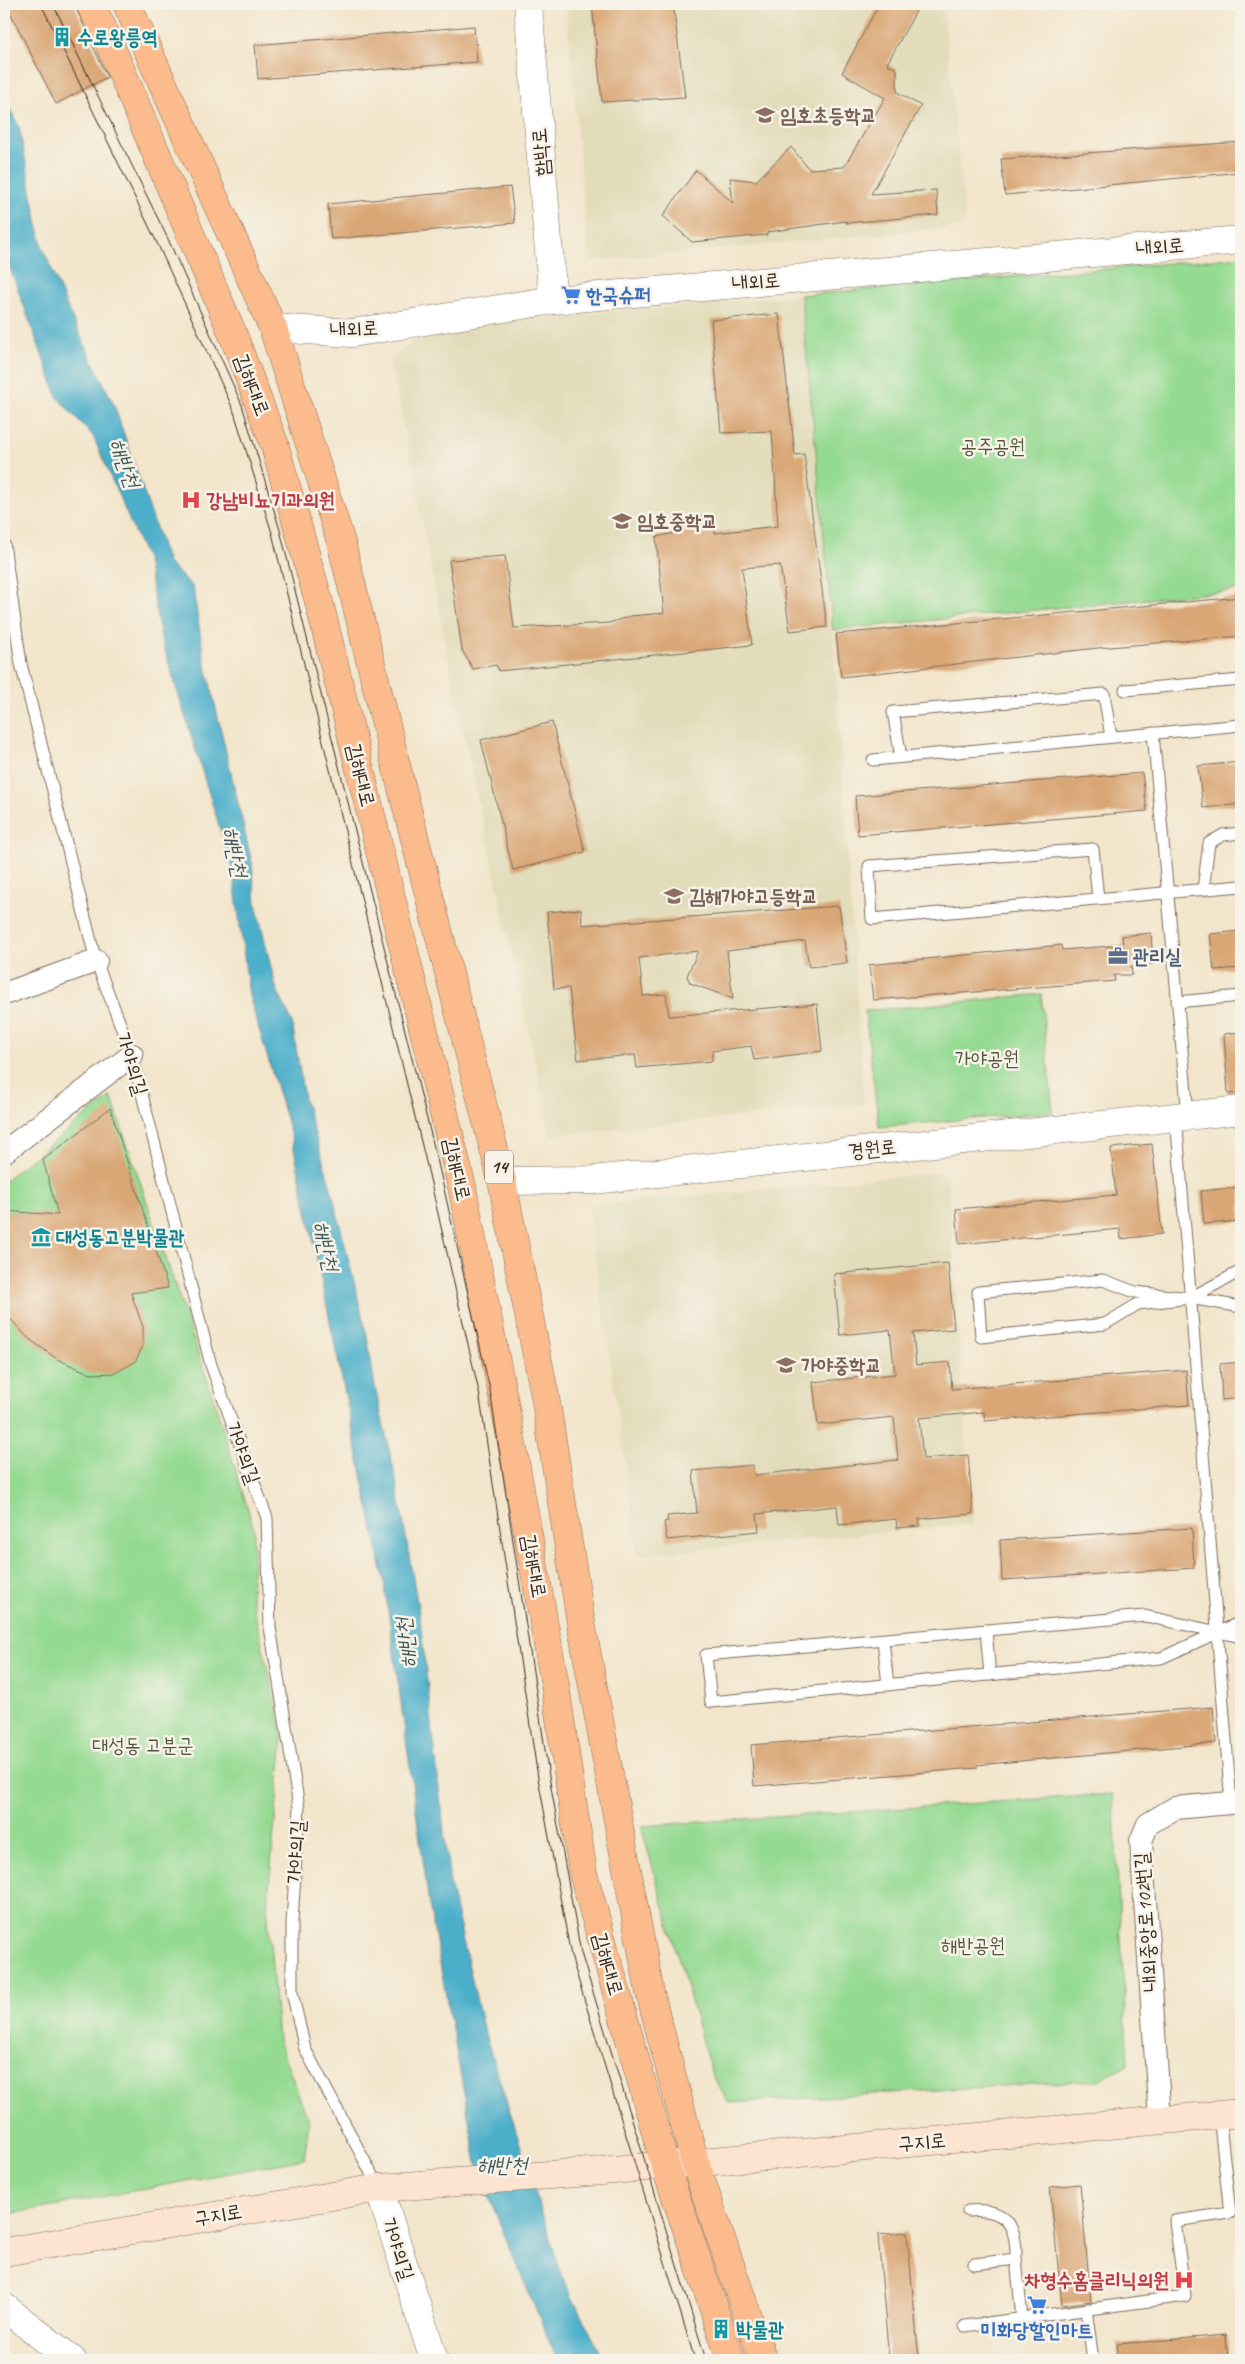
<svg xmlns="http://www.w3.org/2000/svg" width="1245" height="2364" font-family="Caveat,'Poor Story',sans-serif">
  <rect width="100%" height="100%" fill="#f7f3e8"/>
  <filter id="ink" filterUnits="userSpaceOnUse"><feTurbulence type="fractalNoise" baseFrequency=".02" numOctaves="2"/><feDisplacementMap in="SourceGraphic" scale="10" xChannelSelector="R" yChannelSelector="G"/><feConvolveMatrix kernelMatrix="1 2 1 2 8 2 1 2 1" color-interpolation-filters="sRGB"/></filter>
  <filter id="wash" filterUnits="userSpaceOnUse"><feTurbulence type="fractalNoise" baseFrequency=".0096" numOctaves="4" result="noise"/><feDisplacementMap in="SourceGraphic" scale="20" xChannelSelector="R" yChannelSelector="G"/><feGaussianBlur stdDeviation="1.12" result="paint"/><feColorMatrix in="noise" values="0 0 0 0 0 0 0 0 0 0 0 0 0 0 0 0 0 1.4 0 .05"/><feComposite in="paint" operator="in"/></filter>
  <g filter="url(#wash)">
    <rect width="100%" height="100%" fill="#f2e5cb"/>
    <g fill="#e2dcba">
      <path d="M566 4H943L966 226 589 261Z"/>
      <path d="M801 295 833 630 864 1104 551 1136 454 687 401 411 389 361 429 328Z"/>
      <path d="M947 1172 972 1524 638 1555 588 1206Z"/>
    </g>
    <g fill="#95da93" stroke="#688258">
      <path d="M1241 257V590L833 630 801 295Z"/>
      <path d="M1041 994 1053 1112 879 1127 865 1011Z"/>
      <path d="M111 1096 214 1400 254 1529 251 1596 283 1736 267 1906 278 2040 309 2122 304 2159 4 2215V1181Z"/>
      <path d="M1113 1794 1128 2065 1100 2080 728 2103 711 2072 641 1826Z"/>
    </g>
    <path fill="#4bafca" stroke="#436c74" d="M4 96 19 127 42 246 71 316 114 405 168 563 193 587 203 653 252 863 256 904 276 988 292 1022 304 1098 330 1184 367 1335 375 1387 397 1485 420 1619 450 1884 483 2028 563 2279 604 2360H557L479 2174 429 1904 384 1581 292 1139 249 995 233 871 161 638 147 561 93 436 58 398 4 252Z"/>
    <g id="blocks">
      <g fill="#d9a674">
        <path d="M6 4H74L107 77 56 104Z"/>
        <path d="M592 4H673L685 97 602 102Z"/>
        <path d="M879 4H920L887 64 897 69V92L921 106 871 194 936 190 938 215 846 223V221L767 232V235L692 242 663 216 696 170 733 203 730 178 756 181 791 147 809 169 844 167 885 98 842 73Z"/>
        <path d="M474 26 477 62 258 79 255 45Z"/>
        <path d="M1241 142V172L1005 195 1001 159Z"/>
        <path d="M510 187 515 223 331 239 328 204Z"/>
        <path d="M779 314 795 455 804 454 827 627 790 631 780 565 742 568 752 645 499 671 496 665 473 669 462 650 449 560 505 556 514 628 609 623 630 616 664 613 656 537 680 532 678 519 715 515V533L778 526 772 431 721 433 711 320Z"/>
        <path d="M1241 597V636L1098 648 841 677 836 634Z"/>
        <path d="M552 722 585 852 513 870 481 740Z"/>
        <path d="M1241 762V804L1203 808 1198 766Z"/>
        <path d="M1142 773 1147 811 858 835 855 796Z"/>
        <path d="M839 906 847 963 809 967 805 941 727 951 733 999 690 983 687 976 698 951 639 958 643 996 666 994 669 1016 817 1004 822 1051 754 1060 751 1046 712 1051V1061L637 1068 635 1055 578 1060 569 988 554 989 547 912 581 909 582 925Z"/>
        <path d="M1241 931V968L1214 970 1210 934Z"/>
        <path d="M1151 933 1153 964 1131 966 1132 975H1114L1115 981 873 1000 869 965 1061 945 1062 950 1123 945 1122 936Z"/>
        <path d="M1241 1032V1093L1228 1094 1224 1034Z"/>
        <path d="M110 1108 168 1288 131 1293 143 1327V1346L135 1362 115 1373 91 1374 57 1359 28 1338 4 1312V1211L58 1215 43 1160Z"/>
        <path d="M1152 1144 1162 1234 1121 1239 1120 1229 959 1244 956 1209 1116 1195 1111 1148Z"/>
        <path d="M1241 1187V1221L1204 1224 1201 1191Z"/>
        <path d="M948 1263 954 1329 913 1333 916 1365 950 1362 952 1389 1186 1370 1189 1405 985 1421 984 1412 919 1418 923 1459 968 1455 973 1514 919 1519 920 1526 897 1528 896 1519 839 1525 837 1506 757 1514 759 1531 667 1540 664 1522 668 1521 667 1516 697 1513 693 1471 753 1465 754 1475 898 1460 894 1417 818 1425 813 1382 895 1374 890 1330 840 1335 834 1274Z"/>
        <path d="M1241 1362V1398L1222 1400 1220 1364Z"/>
        <path d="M1192 1528 1194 1568 1002 1580 1000 1540Z"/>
        <path d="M1213 1707 1216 1743 977 1765V1768L754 1786 751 1745Z"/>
        <path d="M1080 2184 1091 2301 1062 2305 1050 2187Z"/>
        <path d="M907 2232 919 2360H889L878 2235Z"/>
        <path d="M1226 2335 1228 2360H1119L1117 2344Z"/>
      </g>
    </g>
  </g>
  <g filter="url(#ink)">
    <use href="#blocks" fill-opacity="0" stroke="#7b6b5b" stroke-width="1"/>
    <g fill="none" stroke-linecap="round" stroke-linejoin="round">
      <defs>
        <g id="service">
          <path d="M4 544 21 664 96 961 132 1055 211 1365 267 1518 270 1627 299 1807 292 1923V1992L305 2049 379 2188"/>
          <path d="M1125 690 1241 680"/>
          <path d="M1153 733 1188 1115"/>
          <path d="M901 757 893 712 1104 694 1111 737"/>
          <path d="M873 760 1241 725"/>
          <path d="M1203 890 1209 843 1223 835 1241 833"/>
          <path d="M1098 899 1093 849 869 866 872 919C995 908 1118 897 1241 886"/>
          <path d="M1177 1002 1241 996"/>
          <path d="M1176 1116 1231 1803"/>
          <path d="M1241 1271 1190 1298 1138 1304 1105 1324 981 1337 978 1292 1103 1280 1135 1292 1190 1298 1241 1307"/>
          <path d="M1241 1622 1161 1658 711 1702 706 1655 1145 1616 1241 1637"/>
          <path d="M986 1630 990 1675"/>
          <path d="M883 1640 888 1685"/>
          <path d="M968 2211C1005 2207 1017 2224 1016 2259"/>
          <path d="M974 2264 1016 2259 1022 2318"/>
          <path d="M1086 2309 1093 2360"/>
          <path d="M965 2326 1185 2296 1175 2221 1230 2213 1219 2115"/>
        </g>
        <g id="minor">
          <path d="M4 994 96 961"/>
          <path d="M4 1152 132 1055"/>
          <path d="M1160 2120 1141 1841 1148 1824 1175 1808 1241 1802"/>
        </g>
        <g id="tertiary">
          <path d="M528 4 553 300"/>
          <path d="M273 328 352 333 553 300 1241 240"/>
          <path d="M502 1181 593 1180 1241 1110"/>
          <path d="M379 2188 434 2360"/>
          <path d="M4 2307 72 2360"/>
        </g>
        <path id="secondary" d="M4 2252 379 2188 602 2171 1241 2113"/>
        <g id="primary">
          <path d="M90 4 105 33 232 332 274 443 319 602 462 1187 510 1433 555 1685 583 1873 665 2165 731 2360"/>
          <path d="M127 4 273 328 341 542 397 769 502 1181 545 1396 580 1617 650 1993 695 2163 763 2360"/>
        </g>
      </defs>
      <use href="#service" stroke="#7b6b5b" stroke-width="13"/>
      <use href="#minor" stroke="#7b6b5b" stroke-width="24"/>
      <use href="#tertiary" stroke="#7b6b5b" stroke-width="29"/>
      <use href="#secondary" stroke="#7b6b5b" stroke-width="29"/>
      <use href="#primary" stroke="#7b6b5b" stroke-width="29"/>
      <use href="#service" stroke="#fff" stroke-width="11"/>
      <use href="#minor" stroke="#fff" stroke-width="22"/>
      <use href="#tertiary" stroke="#fff" stroke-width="28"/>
      <use href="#secondary" stroke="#fde4d1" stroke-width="28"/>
      <use href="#primary" stroke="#fbbb8c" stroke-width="28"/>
      <g stroke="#3b2a1e" stroke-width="1">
        <path d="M41 4 158 245 233 409 272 533 427 1166 479 1392 538 1778 571 1956 695 2360"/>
        <path d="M53 4 168 239 242 405 280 530 438 1163 490 1390 549 1776 581 1953 706 2360"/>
      </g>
    </g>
  </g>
  <defs>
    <symbol id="building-bare" viewBox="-9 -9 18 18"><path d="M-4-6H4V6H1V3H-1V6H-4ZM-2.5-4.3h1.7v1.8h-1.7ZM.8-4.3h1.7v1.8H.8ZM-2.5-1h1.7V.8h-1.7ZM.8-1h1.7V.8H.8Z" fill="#0f9aa8" stroke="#f7f3e8" stroke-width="2.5" paint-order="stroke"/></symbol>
    <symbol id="school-bare" viewBox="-9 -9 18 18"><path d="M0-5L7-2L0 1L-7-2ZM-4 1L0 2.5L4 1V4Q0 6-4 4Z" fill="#8d6e63" stroke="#f7f3e8" stroke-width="2.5" paint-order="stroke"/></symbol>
    <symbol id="supermarket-bare" viewBox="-9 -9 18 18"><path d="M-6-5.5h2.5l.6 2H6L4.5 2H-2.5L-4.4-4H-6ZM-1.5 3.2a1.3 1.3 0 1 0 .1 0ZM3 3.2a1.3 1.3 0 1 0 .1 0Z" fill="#3f7fe0" stroke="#f7f3e8" stroke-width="2.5" paint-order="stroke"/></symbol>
    <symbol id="hospital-bare" viewBox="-9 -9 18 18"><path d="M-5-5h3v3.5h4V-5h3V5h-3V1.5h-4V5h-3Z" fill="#e0444e" stroke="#f7f3e8" stroke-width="2.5" paint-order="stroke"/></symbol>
    <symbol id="office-bare" viewBox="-9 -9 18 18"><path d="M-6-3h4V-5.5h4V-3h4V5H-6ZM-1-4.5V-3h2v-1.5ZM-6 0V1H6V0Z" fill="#5c6f8a" stroke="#f7f3e8" stroke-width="2.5" paint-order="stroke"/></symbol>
    <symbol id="museum-bare" viewBox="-9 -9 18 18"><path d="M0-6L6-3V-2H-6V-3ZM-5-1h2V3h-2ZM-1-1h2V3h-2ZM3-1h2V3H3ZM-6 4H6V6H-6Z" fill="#0f9aa8" stroke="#f7f3e8" stroke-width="2.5" paint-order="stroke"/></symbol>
  </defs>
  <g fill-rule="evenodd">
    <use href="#building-bare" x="48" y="23" width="28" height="28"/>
    <use href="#school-bare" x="751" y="101" width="28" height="28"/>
    <use href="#supermarket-bare" x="557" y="281" width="28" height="28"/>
    <use href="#hospital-bare" x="177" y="486" width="28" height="28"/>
    <use href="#school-bare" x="608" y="507" width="28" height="28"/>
    <use href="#school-bare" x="660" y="882" width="28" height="28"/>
    <use href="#office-bare" x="1104" y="942" width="28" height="28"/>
    <use href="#museum-bare" x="27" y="1223" width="28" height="28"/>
    <use href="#school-bare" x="772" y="1351" width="28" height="28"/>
    <use href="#hospital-bare" x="1170" y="2266" width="28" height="28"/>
    <use href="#supermarket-bare" x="1023" y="2291" width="28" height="28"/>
    <use href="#building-bare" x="707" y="2315" width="28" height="28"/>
  </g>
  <g text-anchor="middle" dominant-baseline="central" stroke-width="5" stroke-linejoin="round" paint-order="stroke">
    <rect fill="#f7f3e8" stroke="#73665b" stroke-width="1" x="485" y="1150.5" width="28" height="33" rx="4"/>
    <g font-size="19" font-weight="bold" fill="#3b2a1e">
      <text x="499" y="1167">14</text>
    </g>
    <g font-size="20" font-weight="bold" fill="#0d838f" stroke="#f7f3e8" text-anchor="start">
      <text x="77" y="37">수로왕릉역</text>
      <text x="56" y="1237">대성동고분박물관</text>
      <text x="736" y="2329">박물관</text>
    </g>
    <g font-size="20" font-weight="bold" fill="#785e54" stroke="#f7f3e8" text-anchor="start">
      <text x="780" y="115">임호초등학교</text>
      <text x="637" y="521">임호중학교</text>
      <text x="689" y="896">김해가야고등학교</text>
      <text x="801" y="1365">가야중학교</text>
    </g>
    <g font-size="20" fill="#3b2a1e" stroke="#f7f3e8">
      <text transform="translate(541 152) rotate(-95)">함박로</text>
      <text transform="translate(1160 247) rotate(-5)">내외로</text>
      <text transform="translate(756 282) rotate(-5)">내외로</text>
      <text transform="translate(354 329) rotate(-3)">내외로</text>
      <text transform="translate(252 385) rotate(69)">김해대로</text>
      <text transform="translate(361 775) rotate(76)">김해대로</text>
      <text transform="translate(132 1064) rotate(73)">가야의길</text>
      <text transform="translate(872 1149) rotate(-6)">경원로</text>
      <text transform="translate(457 1169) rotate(77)">김해대로</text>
      <text transform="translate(243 1453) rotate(70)">가야의길</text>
      <text transform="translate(534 1566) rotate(80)">김해대로</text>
      <text transform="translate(296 1852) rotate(-86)">가야의길</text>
      <text transform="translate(1146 1922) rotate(-94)">내외중앙로102번길</text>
      <text transform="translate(608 1964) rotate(74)">김해대로</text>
      <text transform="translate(922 2142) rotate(-5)">구지로</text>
      <text transform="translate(218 2215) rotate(-10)">구지로</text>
      <text transform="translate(398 2249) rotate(72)">가야의길</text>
    </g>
    <g font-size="20" font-weight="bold" fill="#366cbe" stroke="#f7f3e8" text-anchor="start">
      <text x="586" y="295">한국슈퍼</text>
      <text x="1037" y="2330" text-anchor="middle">미화당할인마트</text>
    </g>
    <g font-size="20" fill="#52563b" stroke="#f7f3e8">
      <text x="993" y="446">공주공원</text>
      <text x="987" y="1058">가야공원</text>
      <text x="143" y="1745">대성동 고분군</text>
      <text x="973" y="1945">해반공원</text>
    </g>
    <g font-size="20" font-weight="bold" fill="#be3a42" stroke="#f7f3e8" text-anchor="start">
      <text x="206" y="500">강남비뇨기과의원</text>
      <text x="1169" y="2280" text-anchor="end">차형수홈클리닉의원</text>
    </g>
    <g font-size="20" font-weight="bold" fill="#4e5e75" stroke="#f7f3e8" text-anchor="start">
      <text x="1133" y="956">관리실</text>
    </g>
    <g font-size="21" font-style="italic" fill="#41595a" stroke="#f7f3e8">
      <text transform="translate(125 463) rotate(70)">해반천</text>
      <text transform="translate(235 852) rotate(78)">해반천</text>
      <text transform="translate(326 1246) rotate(77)">해반천</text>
      <text transform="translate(406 1643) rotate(-97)">해반천</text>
      <text x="502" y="2165">해반천</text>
    </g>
  </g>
  <rect width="1245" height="2364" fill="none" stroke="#f7f3e8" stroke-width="20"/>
</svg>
